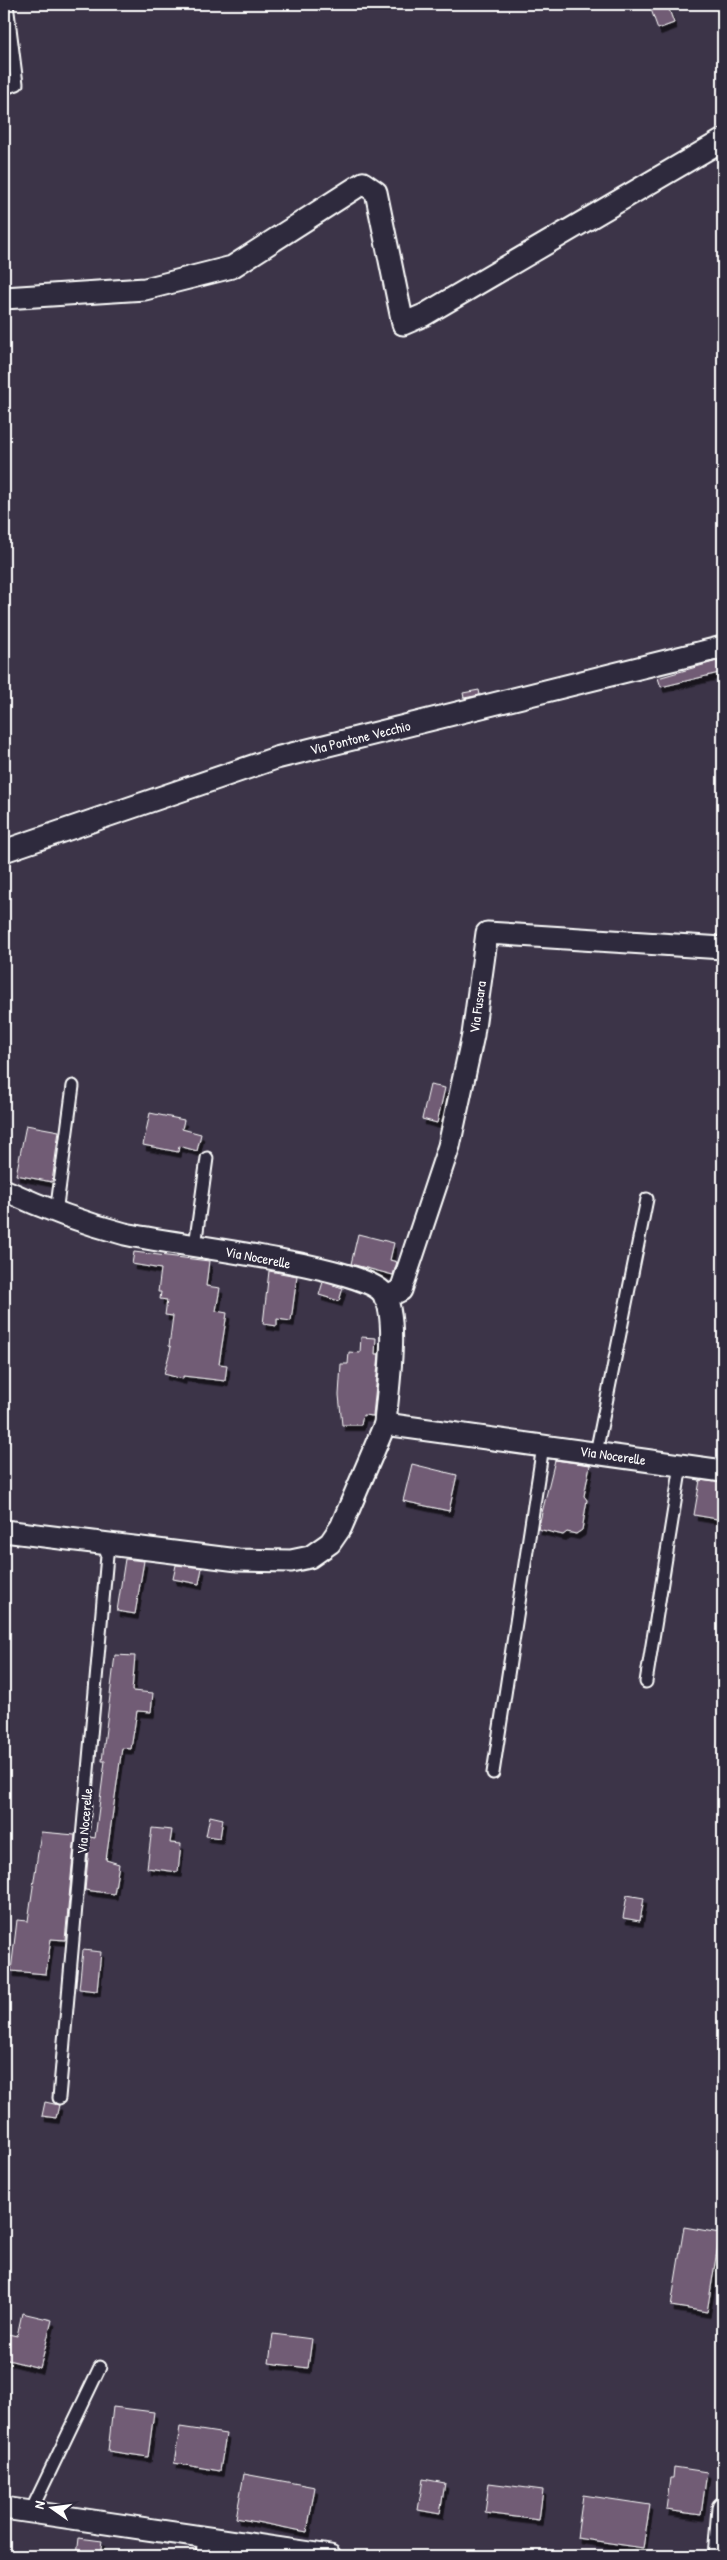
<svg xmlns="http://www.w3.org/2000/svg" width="727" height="2560" font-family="'Patrick Hand',sans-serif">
  <defs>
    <filter id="shadow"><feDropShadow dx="3" dy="5.5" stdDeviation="0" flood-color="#0009"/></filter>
  </defs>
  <rect width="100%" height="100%" fill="#3c3448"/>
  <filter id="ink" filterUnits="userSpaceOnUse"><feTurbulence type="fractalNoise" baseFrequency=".02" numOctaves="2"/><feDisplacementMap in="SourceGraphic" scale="10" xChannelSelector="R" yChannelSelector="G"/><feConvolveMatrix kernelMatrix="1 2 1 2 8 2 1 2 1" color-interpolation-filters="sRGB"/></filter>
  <g filter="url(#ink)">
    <g fill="#715c74" stroke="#fff" filter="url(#shadow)">
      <path d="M649 4H667L674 23 658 29Z"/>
      <path d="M717 661 719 673 661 687 658 678Z"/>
      <path d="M479 690 480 695 464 698 463 693Z"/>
      <path d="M430 1085 445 1088 437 1123 422 1119Z"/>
      <path d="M150 1113 184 1120 182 1129 201 1134 197 1151 179 1146 178 1152 143 1145Z"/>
      <path d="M26 1125 59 1131 52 1182 16 1175Z"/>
      <path d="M358 1234 394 1243 390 1260 397 1262 393 1275 351 1264Z"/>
      <path d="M134 1252 209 1261 206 1286 220 1288 216 1311 227 1313 219 1364 227 1365 225 1381 183 1376V1379L164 1374 171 1347 169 1346 173 1316 165 1315 167 1300 160 1299 161 1292H158L161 1269 132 1264Z"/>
      <path d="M269 1271 297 1276 291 1321 277 1319V1326L263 1324Z"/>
      <path d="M323 1282 343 1288 339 1301 319 1295Z"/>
      <path d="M361 1337 376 1338 375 1354H379L373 1416 363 1415 361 1425H342L339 1395 341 1364H348L349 1352 360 1353Z"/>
      <path d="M555 1460 590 1465 584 1496 587 1500 582 1530 576 1534 567 1532 563 1535 538 1529Z"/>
      <path d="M412 1464 457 1475 449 1511 403 1501Z"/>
      <path d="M700 1480 723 1483V1520L694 1515Z"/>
      <path d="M125 1559 144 1561 135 1614 117 1611Z"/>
      <path d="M176 1565 202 1568 199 1584 173 1579Z"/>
      <path d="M115 1655 135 1656 132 1691 153 1693 151 1712 137 1711 131 1749 122 1748 106 1860 119 1864 114 1894 85 1890 90 1837 95 1838 105 1761H102Z"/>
      <path d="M210 1816 223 1819 220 1838 206 1836Z"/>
      <path d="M152 1828 172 1830 170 1843 181 1844 178 1872 147 1868Z"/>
      <path d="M41 1832 75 1835 65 1940 51 1939 46 1974 11 1971 17 1920 28 1921Z"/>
      <path d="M627 1895 644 1898 640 1921 623 1918Z"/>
      <path d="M83 1950 101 1952 97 1991 79 1989Z"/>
      <path d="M45 2102 59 2105 56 2118 42 2116Z"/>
      <path d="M684 2227 720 2233 707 2312 671 2306Z"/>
      <path d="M22 2313 52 2320 40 2368 4 2359 8 2334 17 2336Z"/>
      <path d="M273 2334 312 2339 308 2368 269 2363Z"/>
      <path d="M113 2407 154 2412 148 2457 108 2451Z"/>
      <path d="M180 2427 226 2434 220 2471 174 2463Z"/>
      <path d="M674 2467 707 2472 701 2515 666 2510 670 2478H673Z"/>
      <path d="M244 2474 315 2487 307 2532 236 2518Z"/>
      <path d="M423 2479 445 2483 440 2514 418 2510Z"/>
      <path d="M489 2483 543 2490 539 2520 485 2513Z"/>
      <path d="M583 2495 650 2505 643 2548 577 2538Z"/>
      <path d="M79 2538 102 2541 100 2556H77Z"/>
    </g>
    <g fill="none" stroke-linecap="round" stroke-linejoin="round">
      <defs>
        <g id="service">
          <path d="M4 88 17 84 7 4"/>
          <path d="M56 1213 73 1086"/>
          <path d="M195 1246 207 1158"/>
          <path d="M596 1453 647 1199"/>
          <path d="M646 1682 681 1465"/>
          <path d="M493 1773 543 1446"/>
          <path d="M59 2098 108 1544"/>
          <path d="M31 2511 100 2367"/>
          <path d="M202 2556 204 2537"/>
        </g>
        <g id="minor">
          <path d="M4 298 145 289 232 267 363 183 376 192 403 324 424 315 723 140"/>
          <path d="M4 851 276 758 723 647"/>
          <path d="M4 1190C43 1208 83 1223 125 1234 168 1244 362 1265 383 1293 400 1316 387 1393 385 1424"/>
          <path d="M385 1298 401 1290 449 1146 473 1035 487 933 723 948"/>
          <path d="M4 1531 238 1560 291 1561 310 1557 330 1543 341 1527 385 1424 723 1471"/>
          <path d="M4 2508 330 2556"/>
          <path d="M719 2556 723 2508"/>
        </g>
      </defs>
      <use href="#service" stroke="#fff" stroke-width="15"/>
      <use href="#minor" stroke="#fff" stroke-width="25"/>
      <use href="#service" stroke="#2f2a3d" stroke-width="11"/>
      <use href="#minor" stroke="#2f2a3d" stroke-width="21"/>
    </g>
  </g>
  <g text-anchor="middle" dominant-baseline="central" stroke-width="5" stroke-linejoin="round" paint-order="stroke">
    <g font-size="14" fill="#fff" stroke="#2f2a3d">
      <text transform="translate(360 737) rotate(-14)">Via Pontone Vecchio</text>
      <text transform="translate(477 1007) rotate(-82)">Via Fusara</text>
      <text transform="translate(258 1257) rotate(11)">Via Nocerelle</text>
      <text transform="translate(613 1455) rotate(8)">Via Nocerelle</text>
      <text transform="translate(84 1821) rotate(-85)">Via Nocerelle</text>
    </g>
  </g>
  <rect width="727" height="2560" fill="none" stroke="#2f2a3d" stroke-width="20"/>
  <rect x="10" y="10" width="707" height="2540" fill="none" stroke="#fff" stroke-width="2" filter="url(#ink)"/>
  <g transform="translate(52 2508) rotate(284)" stroke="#2f2a3d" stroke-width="4" paint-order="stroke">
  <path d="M0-4L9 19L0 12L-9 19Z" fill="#ffffff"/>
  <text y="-8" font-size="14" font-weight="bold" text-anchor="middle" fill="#ffffff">N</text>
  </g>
</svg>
